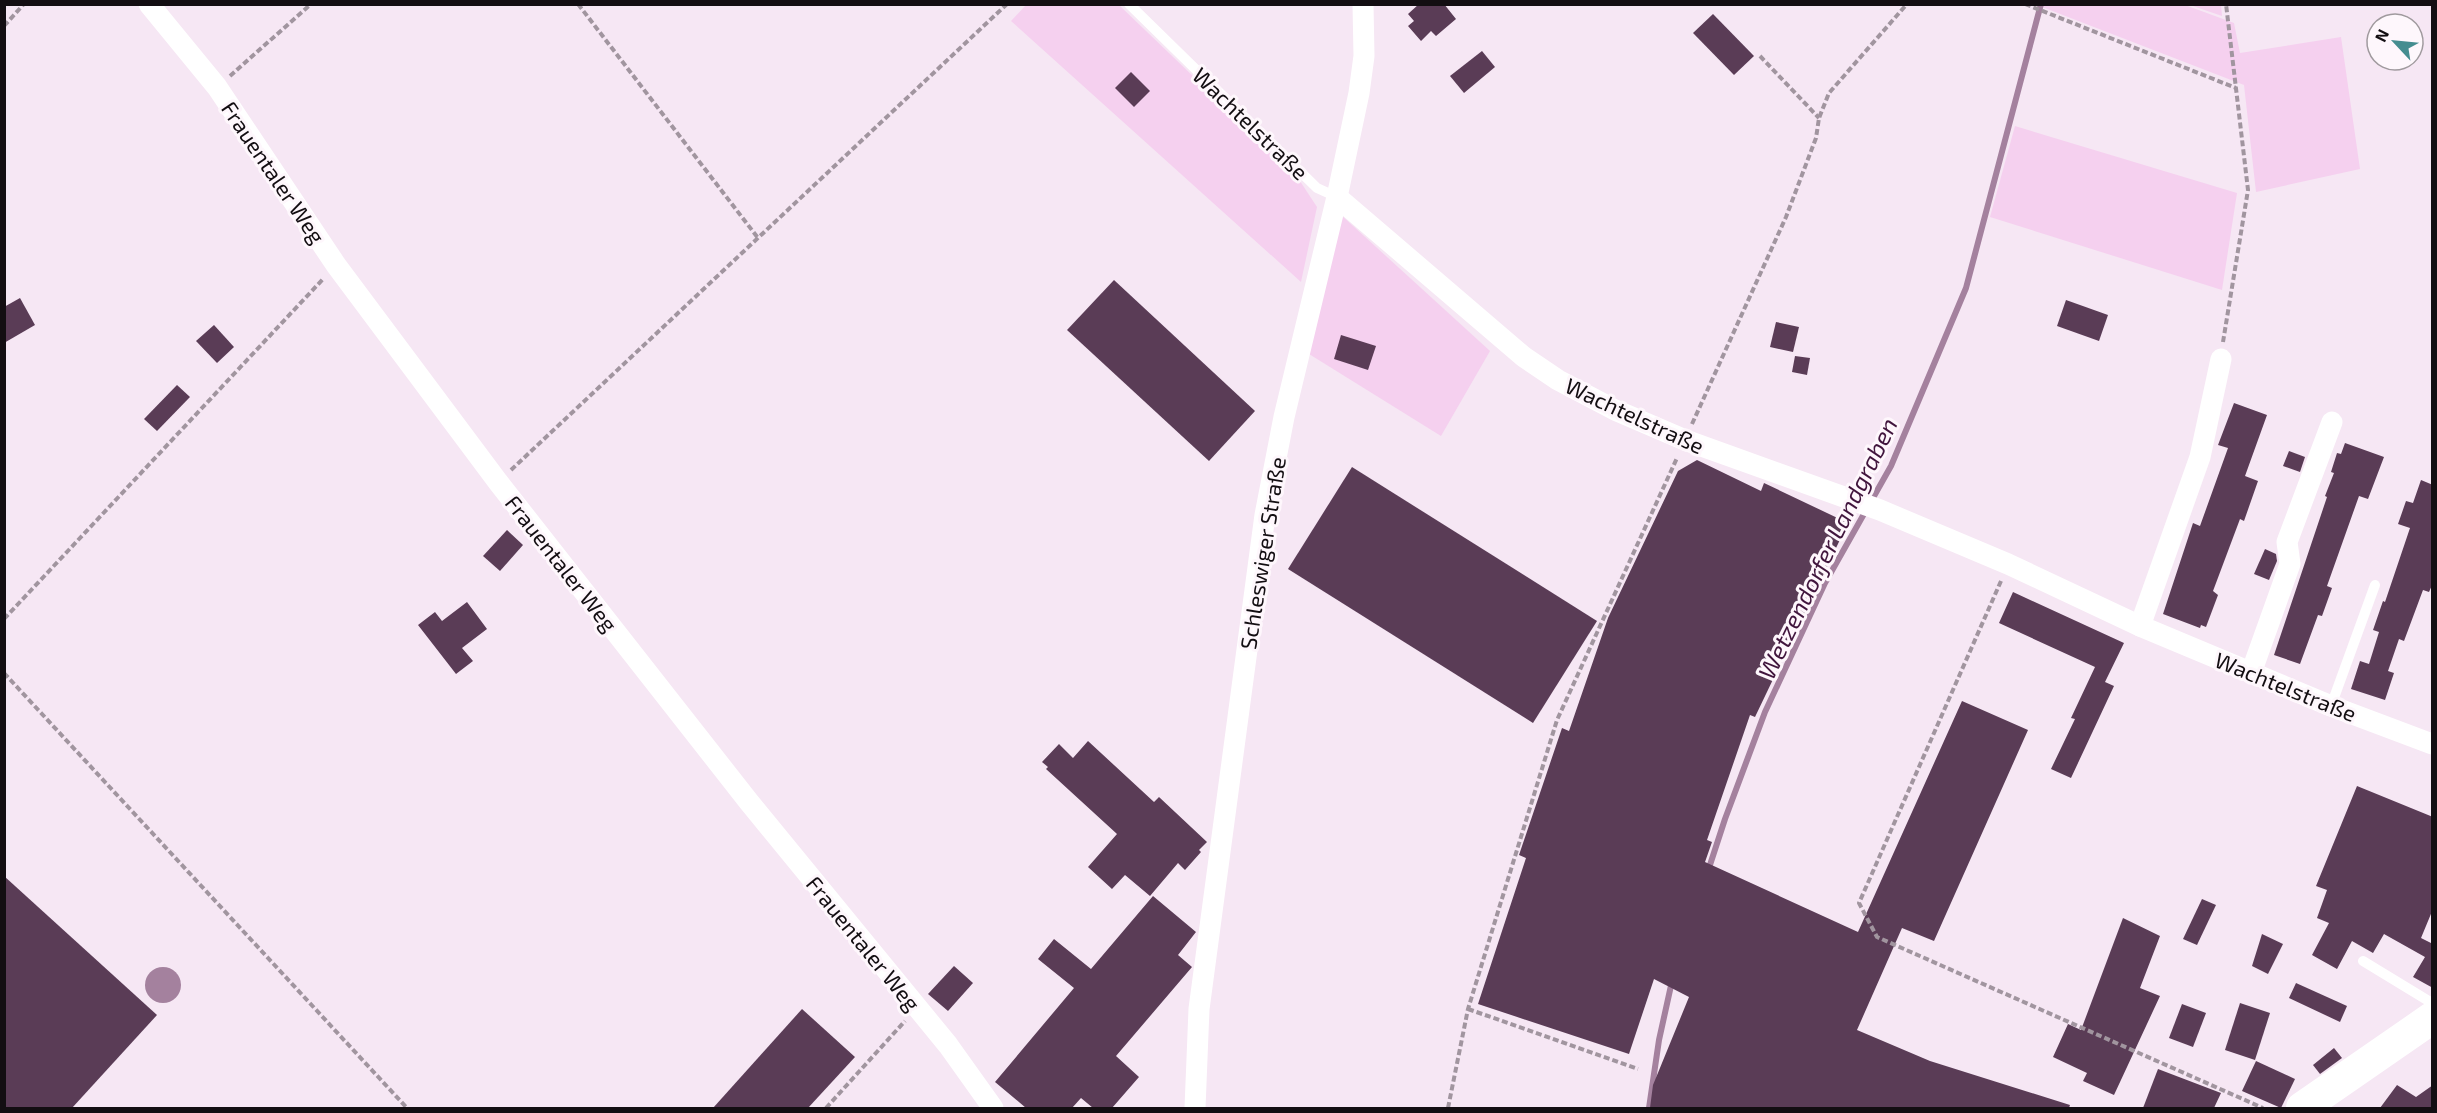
<svg xmlns="http://www.w3.org/2000/svg" width="2437" height="1113" font-family="'Exo 2',sans-serif">
  <rect width="100%" height="100%" fill="#f6e7f4"/>
  <g fill="#f5d0ef">
    <path d="M1026 5H1119L1296 175 1317 207 1301 282 1011 21Z"/>
    <path d="M2037 5H2185L2234 23 2240 53 2341 37 2360 169 2256 192 2244 85Z"/>
    <path d="M2190 5H2221L2222 16Z"/>
    <path d="M2015 126 2237 193 2222 290 1990 217Z"/>
    <path d="M1341 215 1490 351 1441 436 1309 354Z"/>
  </g>
  <circle fill="#a4819e" cx="163" cy="985" r="18"/>
  <g fill="none" stroke-linecap="round" stroke-linejoin="round">
    <g stroke="#a4819e" stroke-width="6">
      <path d="M1708 871 1725 819 1765 712 1825 583 1891 466 1966 288 2041 4"/>
      <path d="M1649 1108 1659 1040 1672 981"/>
    </g>
  </g>
  <g fill="#5a3c56">
    <path d="M1419 4H1444L1456 19 1436 36 1431 31 1421 41 1408 26 1414 21 1408 14Z"/>
    <path d="M1713 14 1754 56 1734 75 1693 33Z"/>
    <path d="M1482 51 1495 67 1464 93 1450 76Z"/>
    <path d="M1131 72 1150 91 1134 107 1115 88Z"/>
    <path d="M1114 280 1255 411 1209 461 1067 330Z"/>
    <path d="M20 298 35 325 4 343V307Z"/>
    <path d="M2066 300 2108 315 2099 341 2057 326Z"/>
    <path d="M1776 322 1799 327 1793 352 1770 347Z"/>
    <path d="M214 325 234 347 217 363 196 341Z"/>
    <path d="M1341 335 1376 346 1368 370 1334 359Z"/>
    <path d="M1795 356 1810 358 1807 375 1792 372Z"/>
    <path d="M177 385 190 397 157 431 144 419Z"/>
    <path d="M2234 403 2267 415 2245 476 2258 481 2244 521 2240 519 2213 591 2218 595 2206 627 2201 625 2200 628 2163 614 2193 523 2200 526 2228 448 2218 445Z"/>
    <path d="M2345 443 2384 457 2368 499 2359 496 2327 586 2332 588 2322 616 2318 615 2300 664 2274 655 2327 497 2325 496 2334 473 2331 472 2337 453 2341 454Z"/>
    <path d="M2289 451 2305 457 2300 472 2283 466Z"/>
    <path d="M1697 460 1761 491 1764 483 1848 523 1755 717 1750 715 1707 840 1712 842 1705 862 1858 932 1962 701 2028 730 1934 941 1902 928 1857 1030 1930 1061 2070 1105 2069 1108H1650L1653 1085 1689 997 1654 979 1629 1054 1478 1004 1526 858 1519 855 1562 728 1569 731 1608 618 1678 471Z"/>
    <path d="M1352 467 1597 621 1533 723 1288 569Z"/>
    <path d="M2421 480 2433 485V583L2429 592 2423 590 2404 641 2399 639 2388 671 2394 673 2385 700 2351 689 2360 661 2369 664 2379 632 2373 630 2383 601 2385 602 2410 528 2398 524 2406 501 2413 503Z"/>
    <path d="M507 530 523 545 500 571 483 556Z"/>
    <path d="M2265 549 2276 554 2277 561 2269 580 2254 574Z"/>
    <path d="M2013 592 2124 643 2105 682 2114 686 2071 778 2051 769 2075 719 2071 718 2095 667 1999 623Z"/>
    <path d="M467 602 487 629 462 648 473 661 456 674 418 625 435 612 442 621Z"/>
    <path d="M1088 741 1154 802 1159 797 1207 842 1199 850 1201 852 1185 870 1178 863 1150 896 1125 875 1112 889 1088 867 1117 834 1046 769 1048 767 1042 762 1059 744 1073 758Z"/>
    <path d="M2357 786 2433 817V909L2421 938 2433 944V988L2413 977 2425 957 2384 934 2373 953 2352 941 2337 969 2312 955 2329 923 2317 918 2327 890 2316 886Z"/>
    <path d="M4 876 157 1015 72 1108H4Z"/>
    <path d="M1153 896 1196 932 1178 955 1192 967 1116 1056 1139 1077 1112 1108H1093L1081 1098 1072 1108H1026L995 1082 1074 988 1038 959 1054 939 1091 969Z"/>
    <path d="M2202 899 2216 905 2197 945 2183 939Z"/>
    <path d="M2123 918 2160 936 2140 988 2160 996 2114 1095 2083 1081 2087 1073 2053 1057 2068 1024 2081 1030Z"/>
    <path d="M2262 934 2283 944 2268 974 2252 966Z"/>
    <path d="M954 966 973 983 948 1011 928 994Z"/>
    <path d="M2296 983 2347 1006 2340 1022 2289 998Z"/>
    <path d="M2240 1003 2270 1013 2255 1060 2225 1050Z"/>
    <path d="M2182 1004 2206 1013 2193 1047 2169 1038Z"/>
    <path d="M802 1009 855 1057 808 1108H713Z"/>
    <path d="M2334 1048 2342 1058 2320 1074 2313 1065Z"/>
    <path d="M2256 1061 2295 1079 2281 1108 2242 1091Z"/>
    <path d="M2158 1069 2221 1093 2214 1108H2143Z"/>
    <path d="M2397 1085 2416 1097 2433 1085V1108H2380Z"/>
  </g>
  <g fill="none" stroke-linecap="round" stroke-linejoin="round">
    <g stroke="#a1959f" stroke-width="4" stroke-dasharray="6 3" stroke-linecap="butt">
      <path d="M578 4 758 238"/>
      <path d="M2025 4 2236 88"/>
      <path d="M4 26 24 4"/>
      <path d="M1760 56 1819 118"/>
      <path d="M230 76 311 4"/>
      <path d="M2223 342 2248 190 2226 4"/>
      <path d="M1692 424 1786 217 1816 138 1819 118 1829 93 1907 4"/>
      <path d="M511 470 1007 4"/>
      <path d="M2001 581 1859 903 1877 937 2263 1108"/>
      <path d="M4 619 324 278"/>
      <path d="M4 673 407 1108"/>
      <path d="M1468 1009 1638 1069"/>
      <path d="M826 1108 905 1021"/>
      <path d="M1448 1108 1468 1009 1557 720 1677 458"/>
    </g>
    <g stroke="#fff" stroke-width="10">
      <path d="M1129 4 1317 188 1337 197"/>
      <path d="M2331 706 2375 585"/>
      <path d="M2363 961 2432 1003"/>
    </g>
    <g stroke="#fff" stroke-width="21">
      <path d="M149 4 217 87 336 265 498 482 749 802 948 1045 993 1108"/>
      <path d="M1337 197 1524 357 1558 380 1615 410 1685 440 1880 510 2008 564 2140 626 2331 706 2432 744"/>
      <path d="M2140 626 2200 457 2221 359"/>
      <path d="M2251 673 2290 564 2287 542 2332 422"/>
      <path d="M1195 1108 1199 1009 1265 515 1284 417 1337 197 1359 93 1364 56 1363 4"/>
    </g>
    <path stroke="#fff" stroke-width="32" d="M2302 1108 2432 1018"/>
  </g>
  <g text-anchor="middle" dominant-baseline="central" stroke-width="6" stroke-linejoin="round" paint-order="stroke">
    <g font-size="22" fill="#130e12" stroke="#fef7fc">
      <text transform="translate(1251 123) rotate(44)">Wachtelstraße</text>
      <text transform="translate(274 172) rotate(56)">Frauentaler Weg</text>
      <text transform="translate(1635 415) rotate(25)">Wachtelstraße</text>
      <text transform="translate(1262 553) rotate(-81)">Schleswiger Straße</text>
      <text transform="translate(562 563) rotate(52)">Frauentaler Weg</text>
      <text transform="translate(2286 686) rotate(22)">Wachtelstraße</text>
      <text transform="translate(864 943) rotate(51)">Frauentaler Weg</text>
    </g>
    <g font-size="24" font-style="italic" fill="#41153d" stroke="#fef7fc">
      <text transform="translate(1827 548) rotate(-64)">Wetzendorfer Landgraben</text>
    </g>
  </g>
  <rect width="2437" height="1113" fill="none" stroke="#130e12" stroke-width="12"/>
  <g transform="translate(2395 42) rotate(296)"><circle r="28" fill="#fef7fc" stroke="#a09a9e" stroke-width="1.5"/>
  <path d="M0-4.5L10 22L0 15L-10 22Z" fill="#458d90"/>
  <text y="-9" font-size="16" font-weight="bold" text-anchor="middle" fill="#130e12">N</text>
  </g>
</svg>
